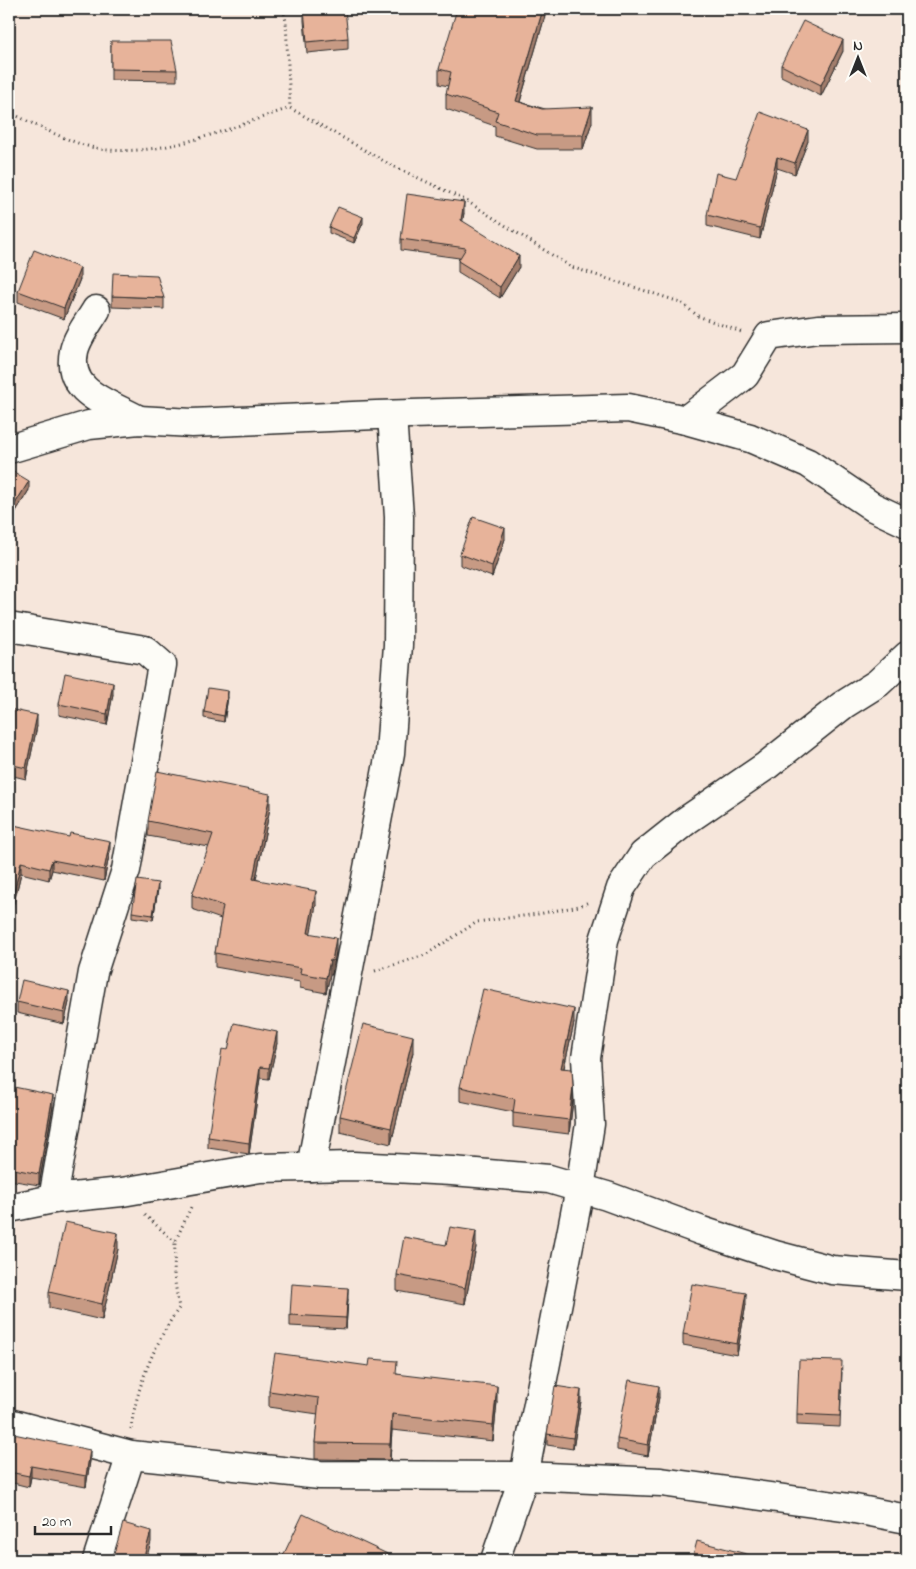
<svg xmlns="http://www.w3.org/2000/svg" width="916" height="1569" font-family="'Indie Flower',sans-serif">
  <rect width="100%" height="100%" fill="#f6e6db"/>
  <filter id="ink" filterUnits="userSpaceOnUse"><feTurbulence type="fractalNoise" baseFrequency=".02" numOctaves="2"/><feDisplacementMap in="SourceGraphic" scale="10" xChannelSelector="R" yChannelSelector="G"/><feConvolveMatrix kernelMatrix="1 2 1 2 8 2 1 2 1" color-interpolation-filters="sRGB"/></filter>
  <g filter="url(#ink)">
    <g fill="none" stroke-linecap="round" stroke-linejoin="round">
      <defs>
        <g id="minor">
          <path d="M96 310C89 322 77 337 74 351 65 393 109 403 139 420"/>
          <path d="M686 420 745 375 769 336 818 329 907 328"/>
          <path d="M9 449 89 425 139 420 192 423 376 415 628 408 686 420 750 438 808 463 873 507 907 523"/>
          <path d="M9 627 145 650 162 665 126 870 93 972 53 1199"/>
          <path d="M311 1167 390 753 398 645 399 517 392 415"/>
          <path d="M9 1208 53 1199 122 1192 260 1168 353 1166 452 1171 549 1179 607 1196 702 1231 775 1255 832 1270 907 1276"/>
          <path d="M9 1423 131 1455 320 1475 524 1476 661 1482 850 1508 907 1519"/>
          <path d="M97 1560 131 1455"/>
          <path d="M495 1560 524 1476 580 1188 590 1124 586 1058 604 940 621 888 643 855 687 820 766 766 843 705 878 683 907 656"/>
        </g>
      </defs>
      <use href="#minor" stroke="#2b2b2b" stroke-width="31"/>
      <g stroke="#2b2b2b" stroke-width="3" stroke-dasharray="1 4" stroke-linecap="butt">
        <path d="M283 9 286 21 290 108"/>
        <path d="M9 112C36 125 79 148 108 150 171 155 231 127 290 108L391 165 465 200 571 267 680 302 698 316 741 332"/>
        <path d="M375 971 425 955 477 922 538 914 579 906 589 902"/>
        <path d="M145 1215 175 1242"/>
        <path d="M131 1429C136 1388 155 1342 179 1308L174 1276 175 1242 191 1207"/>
      </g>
      <use href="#minor" stroke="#fdfcf7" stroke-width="28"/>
    </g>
    <g fill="#c79a84" stroke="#2b2b2b">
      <path d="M545 9V16L520 102 592 122 583 149H537L495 136V126L446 109V94L448 86 439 84V69Z"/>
      <path d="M304 10 348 38V49L307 53 304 21Z"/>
      <path d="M111 41 177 70V81L111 80Z"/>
      <path d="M843 51 821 96 781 76V65Z"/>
      <path d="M808 141 795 174 777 168 760 239 707 226V215L736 178Z"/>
      <path d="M464 213 462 221 519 267 500 298 458 272V261L459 258 401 250V239Z"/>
      <path d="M363 223 354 243 329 233V227Z"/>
      <path d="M80 279 64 319 18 302V291Z"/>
      <path d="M112 296 164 298V309L112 307Z"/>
      <path d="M9 469 29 490 13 516 9 513Z"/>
      <path d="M505 539 492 577 460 565V554Z"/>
      <path d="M113 694 107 725 59 715V704Z"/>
      <path d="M228 697 224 722 204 718V712Z"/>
      <path d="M9 709 37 726 26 779 9 775Z"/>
      <path d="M270 808 256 879 316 905 310 933 336 952 332 975H330L326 993 300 988V982L215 967V953L221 919 192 909V895L209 847 148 836V821Z"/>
      <path d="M9 824 110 851 104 881 52 870 49 880 21 873 11 915H9Z"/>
      <path d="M158 889 153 920 132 917V912Z"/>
      <path d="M17 1002H69L64 1024 17 1013Z"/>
      <path d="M574 1023 564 1068 573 1100 569 1134 513 1127V1112L460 1101V1087Z"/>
      <path d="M277 1043 269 1079 260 1078 249 1154 208 1148V1137L228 1050Z"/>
      <path d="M413 1052 391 1144 340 1132V1116Z"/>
      <path d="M9 1086 53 1106 39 1185 9 1180Z"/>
      <path d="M446 1245 476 1247 465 1304 397 1291V1275Z"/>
      <path d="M118 1249 102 1320 49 1308V1292Z"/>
      <path d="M348 1299 346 1329 290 1326V1315Z"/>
      <path d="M746 1304 737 1355 683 1345V1334Z"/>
      <path d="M842 1372 840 1427 797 1425V1414Z"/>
      <path d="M397 1374 497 1402 493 1441 392 1430 390 1460 315 1459V1443L318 1414 269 1407V1391Z"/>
      <path d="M659 1397 648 1456 617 1450V1439Z"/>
      <path d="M581 1401 573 1449 547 1445V1434Z"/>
      <path d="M9 1433 90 1461 86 1487 31 1477 29 1487 9 1482Z"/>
    </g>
    <g fill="#a27d6c" stroke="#2b2b2b">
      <path d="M543 9H545V16L516 115V101Z"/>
      <path d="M843 40V51L821 96V85Z"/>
      <path d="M592 107V122L583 149V135Z"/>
      <path d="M808 130V141L795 174V163Z"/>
      <path d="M777 157V168L760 239V228Z"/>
      <path d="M464 202V213L461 232V220Z"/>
      <path d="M363 217V223L354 243V238Z"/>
      <path d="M519 256V267L500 298V287Z"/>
      <path d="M80 268V279L64 319V308Z"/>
      <path d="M29 481V490L13 516V507Z"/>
      <path d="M505 528V539L492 577V566Z"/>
      <path d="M113 683V694L107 725V714Z"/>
      <path d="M228 691V697L224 722V716Z"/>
      <path d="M37 715V726L26 779V768Z"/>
      <path d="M270 794V808L253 893V879Z"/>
      <path d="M110 841V851L104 881V870Z"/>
      <path d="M52 860V870L49 880V869Z"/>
      <path d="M21 862V873L11 915V905Z"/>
      <path d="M158 883V889L153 920V915Z"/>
      <path d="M316 891V905L308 947V933Z"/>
      <path d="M336 938V952L332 975V961Z"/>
      <path d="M330 960V975L326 993V978Z"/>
      <path d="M69 991V1002L64 1024V1013Z"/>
      <path d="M574 1009V1023L561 1081V1068Z"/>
      <path d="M277 1032V1043L269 1079V1068Z"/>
      <path d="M413 1036V1052L391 1144V1128Z"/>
      <path d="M260 1067V1078L249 1154V1143Z"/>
      <path d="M573 1086V1100L569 1134V1120Z"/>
      <path d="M53 1095V1106L39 1185V1174Z"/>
      <path d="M476 1231V1247L465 1304V1288Z"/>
      <path d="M118 1233V1249L102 1320V1304Z"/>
      <path d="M348 1288V1299L346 1329V1318Z"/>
      <path d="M746 1293V1304L737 1355V1344Z"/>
      <path d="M497 1386V1402L493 1441V1425Z"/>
      <path d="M659 1386V1397L648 1456V1445Z"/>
      <path d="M581 1390V1401L573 1449V1438Z"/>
      <path d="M392 1414V1430L390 1460V1444Z"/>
      <path d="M90 1450V1461L86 1487V1476Z"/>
      <path d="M31 1466V1477L29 1487V1476Z"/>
      <path d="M151 1531V1542L146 1560H143Z"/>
    </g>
    <g fill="#e7b39a" stroke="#2b2b2b">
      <path d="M317 9H345L348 38 307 42 304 10Z"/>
      <path d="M457 9H543L516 101 542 109 592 107 583 135H537L495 121 498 112 446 94 451 72 439 69Z"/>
      <path d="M803 21 843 40 821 85 781 65Z"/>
      <path d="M111 41H171L177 70 111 69Z"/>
      <path d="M760 112 808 130 795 163 777 157 760 228 707 215 716 173 736 178Z"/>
      <path d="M407 194 464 202 461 220 519 256 500 287 458 261 466 248 401 239Z"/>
      <path d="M338 207 363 217 354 238 329 227Z"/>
      <path d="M34 250 80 268 64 308 18 291Z"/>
      <path d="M113 273 157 275 164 298 112 296Z"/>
      <path d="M9 469 29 481 13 507 9 504Z"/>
      <path d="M473 517 505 528 492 566 460 554Z"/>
      <path d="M65 673 113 683 107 714 59 704Z"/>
      <path d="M208 688 228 691 224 716 204 712Z"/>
      <path d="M9 709 37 715 26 768 9 764Z"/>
      <path d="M157 771 270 794 253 879 316 891 308 933 336 938 332 961 330 960 326 978 300 973 301 968 215 953 223 906 192 895 213 834 148 821Z"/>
      <path d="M9 824 69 837 70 833 110 841 104 870 52 860 49 869 21 862 11 905 9 904Z"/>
      <path d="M137 880 158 883 153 915 132 912Z"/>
      <path d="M22 980 69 991 64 1013 17 1002Z"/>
      <path d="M483 989 574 1009 561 1068 572 1069 573 1086 569 1120 513 1113 515 1099 460 1087Z"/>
      <path d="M234 1023 277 1032 269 1068 260 1067 249 1143 208 1137 222 1049 228 1050Z"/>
      <path d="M363 1024 413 1036 391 1128 340 1116Z"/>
      <path d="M9 1086 53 1095 39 1174 9 1168Z"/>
      <path d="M65 1222 118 1233 102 1304 49 1292Z"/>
      <path d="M450 1227 476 1231 465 1288 397 1275 404 1237 446 1245Z"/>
      <path d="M292 1284 348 1288 346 1318 290 1315Z"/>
      <path d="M692 1284 746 1293 737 1344 683 1334Z"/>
      <path d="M275 1353 369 1366 370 1359 397 1361 396 1374 497 1386 493 1425 392 1414 390 1444 315 1443 319 1398 269 1391Z"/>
      <path d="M799 1360 842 1361 840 1416 797 1414Z"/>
      <path d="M629 1380 659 1386 648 1445 617 1439Z"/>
      <path d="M555 1386 581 1390 573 1438 547 1434Z"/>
      <path d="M9 1433 90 1450 86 1476 31 1466 29 1476 9 1472Z"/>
      <path d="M303 1514 400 1560H281Z"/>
      <path d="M123 1523 151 1531 143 1560H112Z"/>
      <path d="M697 1541 750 1555 748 1560H692Z"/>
    </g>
  </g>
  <rect width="916" height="1569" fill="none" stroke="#fdfcf7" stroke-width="30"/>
  <rect x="15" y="15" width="886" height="1539" fill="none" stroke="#2b2b2b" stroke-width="2" filter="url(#ink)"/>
  <g transform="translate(858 58)" stroke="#fdfcf7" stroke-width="4" paint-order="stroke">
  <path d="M0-4L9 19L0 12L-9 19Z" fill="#2b2b2b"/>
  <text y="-8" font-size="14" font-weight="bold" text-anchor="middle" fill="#2b2b2b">N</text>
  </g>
  <path d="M35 1526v8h76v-8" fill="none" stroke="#2b2b2b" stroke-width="2.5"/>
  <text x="42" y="1526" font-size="15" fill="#2b2b2b" stroke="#fdfcf7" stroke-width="4" paint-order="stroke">20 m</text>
</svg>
